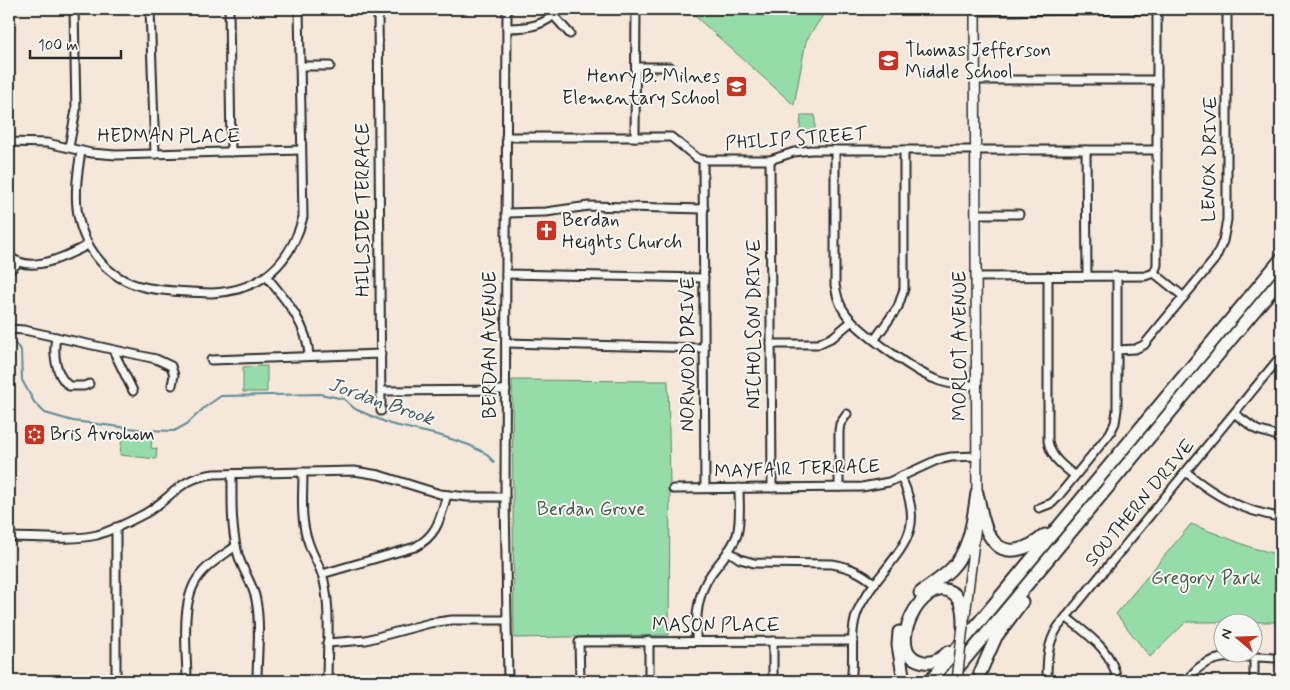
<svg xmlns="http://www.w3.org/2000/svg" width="1290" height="690" font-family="Mynerve,sans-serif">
  <rect width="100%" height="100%" fill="#f5e8da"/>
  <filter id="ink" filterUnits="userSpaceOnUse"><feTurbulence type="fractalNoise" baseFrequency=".02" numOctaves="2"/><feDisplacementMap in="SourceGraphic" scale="10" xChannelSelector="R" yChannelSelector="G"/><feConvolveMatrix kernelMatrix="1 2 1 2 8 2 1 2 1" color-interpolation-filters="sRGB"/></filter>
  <g filter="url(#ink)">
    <g fill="#96dca9" stroke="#60846a">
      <path d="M687 9H827L806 41 794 105Z"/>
      <path d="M801 115H815V132L800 131Z"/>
      <path d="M267 366V392H243V367Z"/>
      <path d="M512 380 668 381 670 483 669 635 514 638Z"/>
      <path d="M122 436 152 439 151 448 157 449 156 459 120 455Z"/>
      <path d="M1191 524 1253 548 1281 555V622H1186L1150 657 1116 614Z"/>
    </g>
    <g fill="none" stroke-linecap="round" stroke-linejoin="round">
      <path stroke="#5f8a99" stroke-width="2" d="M15 344 21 350 22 380 34 402 45 413 73 421 145 430 174 431 187 424 205 407 221 396 320 394 344 399 355 409 390 424 442 436 469 445 485 453 494 462"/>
      <defs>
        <g id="minor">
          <path d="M150 9 155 154"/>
          <path d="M229 9 231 152"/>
          <path d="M378 9 381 411"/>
          <path d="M507 9 505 497 508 681"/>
          <path d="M975 11 1157 10"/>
          <path d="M554 16 570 34"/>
          <path d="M507 28C529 28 545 26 560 9"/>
          <path d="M300 66H330"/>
          <path d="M636 67H670"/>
          <path d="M976 80H1157"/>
          <path d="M506 137H671L697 158 703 160H770L794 152 811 150H1157"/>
          <path d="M635 137 636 9"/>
          <path d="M9 142 47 143 91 153 116 155 301 150"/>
          <path d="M69 147 76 110 74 9"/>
          <path d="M835 150V285C837 296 839 305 846 314 859 331 914 372 935 379 948 385 962 385 976 385"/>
          <path d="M1086 150 1087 276"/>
          <path d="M81 151C78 170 75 188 77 208 81 245 106 279 144 287 166 292 190 292 212 293 261 291 291 263 303 217L299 9"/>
          <path d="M703 160 705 488"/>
          <path d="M770 160 772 488"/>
          <path d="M506 213 546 212 589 206 704 209"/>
          <path d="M976 214H1019"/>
          <path d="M9 256C12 258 15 261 19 262 40 270 70 254 88 245"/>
          <path d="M9 271 19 262"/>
          <path d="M1154 273 1157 265V9"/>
          <path d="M1154 273 1184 297"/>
          <path d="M506 274 704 278"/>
          <path d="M266 276C285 299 308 325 309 356"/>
          <path d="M1048 276V441C1051 458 1062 465 1075 476"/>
          <path d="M976 277 1145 276 1154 273"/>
          <path d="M9 329 24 330 156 359 171 366 174 375 172 385"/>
          <path d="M56 337C53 353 55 375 69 386H84L89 384"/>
          <path d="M875 339 898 307 904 289V150"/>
          <path d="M506 343 704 348"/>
          <path d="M771 344H818L833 337 852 321"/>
          <path d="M113 350 133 391"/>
          <path d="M1117 350 1135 349 1144 345 1215 259 1223 241 1227 220V9"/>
          <path d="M211 360 381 354"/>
          <path d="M381 391 506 390"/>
          <path d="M1235 414 1257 430 1281 437"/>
          <path d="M303 472C303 495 300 519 308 541 312 555 321 567 324 581 331 611 327 650 327 681"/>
          <path d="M1186 472C1215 496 1244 512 1281 517"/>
          <path d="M232 474C232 499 231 526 237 550 240 568 253 582 256 600 261 625 257 655 257 681"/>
          <path d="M839 487V431L840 424 847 414"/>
          <path d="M673 489 862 487 889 482 937 460 951 457 977 456"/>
          <path d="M1039 508 1052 503 1057 498 1110 433 1115 423 1117 410V276"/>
          <path d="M116 527V681"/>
          <path d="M9 537C35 537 72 541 97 535 113 530 131 521 146 513 173 497 179 478 214 474L354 471 379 475 440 494 468 497H505"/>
          <path d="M728 551 740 559 754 563 832 564C849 567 861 572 875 584"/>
          <path d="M322 574 415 547C438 535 440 518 447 495"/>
          <path d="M1066 617C1088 635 1113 650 1117 681"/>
          <path d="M696 641C696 617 697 594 711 574 720 561 732 550 737 535 741 520 739 503 739 488"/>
          <path d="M327 643 366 640 430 623 452 620H507"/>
          <path d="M1254 658V681"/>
          <path d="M187 681C187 650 179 600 200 575 209 563 224 555 236 546"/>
          <path d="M580 681 579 642 853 641"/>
          <path d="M649 681V641"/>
          <path d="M773 681V641"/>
          <path d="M851 681C855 659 849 634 857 613 861 601 868 593 875 583 905 544 925 528 901 477"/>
          <path d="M1047 681C1047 661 1047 644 1058 627L1281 356"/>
          <path d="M1188 681C1205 648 1250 658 1281 658"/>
        </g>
        <g id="tertiary">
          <path d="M975 9 977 499"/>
          <path d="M965 616 976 525"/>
        </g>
        <g id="trunk">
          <path d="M978 497C981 510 983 527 991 538 1005 560 1030 548 1045 535"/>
          <path d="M920 593C930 585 942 578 951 569 971 549 973 518 977 493"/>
          <path d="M899 632 898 645 904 681"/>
          <path d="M948 652C940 660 931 665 920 661 884 651 922 576 951 592 963 598 963 614 963 626"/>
          <path d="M980 673 996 637 1022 602"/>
          <path d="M930 681 1281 259"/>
          <path d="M947 681 1281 279"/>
        </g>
      </defs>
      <use href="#minor" stroke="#2b2b2b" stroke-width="11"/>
      <use href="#tertiary" stroke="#2b2b2b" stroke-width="12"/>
      <use href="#trunk" stroke="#2b2b2b" stroke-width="15"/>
      <use href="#minor" stroke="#f6f6f2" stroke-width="7"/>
      <use href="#tertiary" stroke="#f6f6f2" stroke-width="9"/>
      <use href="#trunk" stroke="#f6f6f2" stroke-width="11"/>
      <defs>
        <path id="tertiary-bridge" d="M957 681 963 626"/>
      </defs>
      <use href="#tertiary-bridge" stroke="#2b2b2b" stroke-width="12" stroke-linecap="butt"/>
      <use href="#tertiary-bridge" stroke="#f6f6f2" stroke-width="9"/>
    </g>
  </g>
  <defs>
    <symbol id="school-square" viewBox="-11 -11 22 22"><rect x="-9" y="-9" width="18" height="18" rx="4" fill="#c8321e" stroke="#f6f6f2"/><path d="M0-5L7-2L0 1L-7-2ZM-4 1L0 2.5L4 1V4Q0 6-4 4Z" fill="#fff"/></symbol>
    <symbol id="church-square" viewBox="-11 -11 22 22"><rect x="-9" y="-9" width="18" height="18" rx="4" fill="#c8321e" stroke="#f6f6f2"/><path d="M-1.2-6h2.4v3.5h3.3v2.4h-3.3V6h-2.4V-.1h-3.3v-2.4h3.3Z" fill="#fff"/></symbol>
    <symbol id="synagogue-square" viewBox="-11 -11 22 22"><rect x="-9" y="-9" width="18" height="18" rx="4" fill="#c8321e" stroke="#f6f6f2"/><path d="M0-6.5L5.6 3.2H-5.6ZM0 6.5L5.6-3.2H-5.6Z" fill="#fff"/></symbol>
  </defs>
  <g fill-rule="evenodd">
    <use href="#school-square" x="876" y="48" width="25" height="25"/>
    <use href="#school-square" x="724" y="74" width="25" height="25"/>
    <use href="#church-square" x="534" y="218" width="25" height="25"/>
    <use href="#synagogue-square" x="22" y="422" width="25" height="25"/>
  </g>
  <g text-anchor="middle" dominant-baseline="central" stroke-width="4" stroke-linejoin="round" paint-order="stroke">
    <g font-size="19" fill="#2b2b2b" stroke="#f6f6f2" text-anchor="start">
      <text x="905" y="50">Thomas Jefferson<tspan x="905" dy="22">Middle School</tspan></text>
      <text x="720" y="76" text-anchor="end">Henry B. Milnes<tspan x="720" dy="22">Elementary School</tspan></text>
      <text x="562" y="220">Berdan<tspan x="562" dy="22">Heights Church</tspan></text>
      <text x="50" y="434">Bris Avrohom</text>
    </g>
    <g font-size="19" fill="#2b2b2b" stroke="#f6f6f2">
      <text x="169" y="136">HEDMAN PLACE</text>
      <text transform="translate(796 139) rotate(-4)">PHILIP STREET</text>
      <text transform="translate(1210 159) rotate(-89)">LENOX DRIVE</text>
      <text transform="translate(363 210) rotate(-90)">HILLSIDE TERRACE</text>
      <text transform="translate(754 324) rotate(-90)">NICHOLSON DRIVE</text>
      <text transform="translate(490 345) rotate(-90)">BERDAN AVENUE</text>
      <text transform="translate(960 346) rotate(-90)">MORLOT AVENUE</text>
      <text transform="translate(688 354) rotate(-90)">NORWOOD DRIVE</text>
      <text transform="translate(797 469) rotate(-2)">MAYFAIR TERRACE</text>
      <text transform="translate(1140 503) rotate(-50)">SOUTHERN DRIVE</text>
      <text x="716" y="625">MASON PLACE</text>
    </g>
    <g font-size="19" fill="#46574a" stroke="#f6f6f2">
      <text x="591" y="509">Berdan Grove</text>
      <text x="1206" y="578">Gregory Park</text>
    </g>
    <g font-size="20" font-style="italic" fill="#455b62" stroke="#f6f6f2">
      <text transform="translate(381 402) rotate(19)">Jordan Brook</text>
    </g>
  </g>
  <rect width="1290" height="690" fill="none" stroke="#f6f6f2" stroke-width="30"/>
  <rect x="15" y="15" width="1260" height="660" fill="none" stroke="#2b2b2b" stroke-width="2" filter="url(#ink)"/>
  <g transform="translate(1238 638) rotate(289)"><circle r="24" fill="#f6f6f2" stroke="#a5a5a2"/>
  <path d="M0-4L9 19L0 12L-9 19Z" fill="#c8321e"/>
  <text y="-8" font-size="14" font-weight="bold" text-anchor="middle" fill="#2b2b2b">N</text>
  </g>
  <path d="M30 50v8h91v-8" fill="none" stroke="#2b2b2b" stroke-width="2.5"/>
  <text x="38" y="50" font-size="15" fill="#2b2b2b" stroke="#f6f6f2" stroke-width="4" paint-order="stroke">100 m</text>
</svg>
